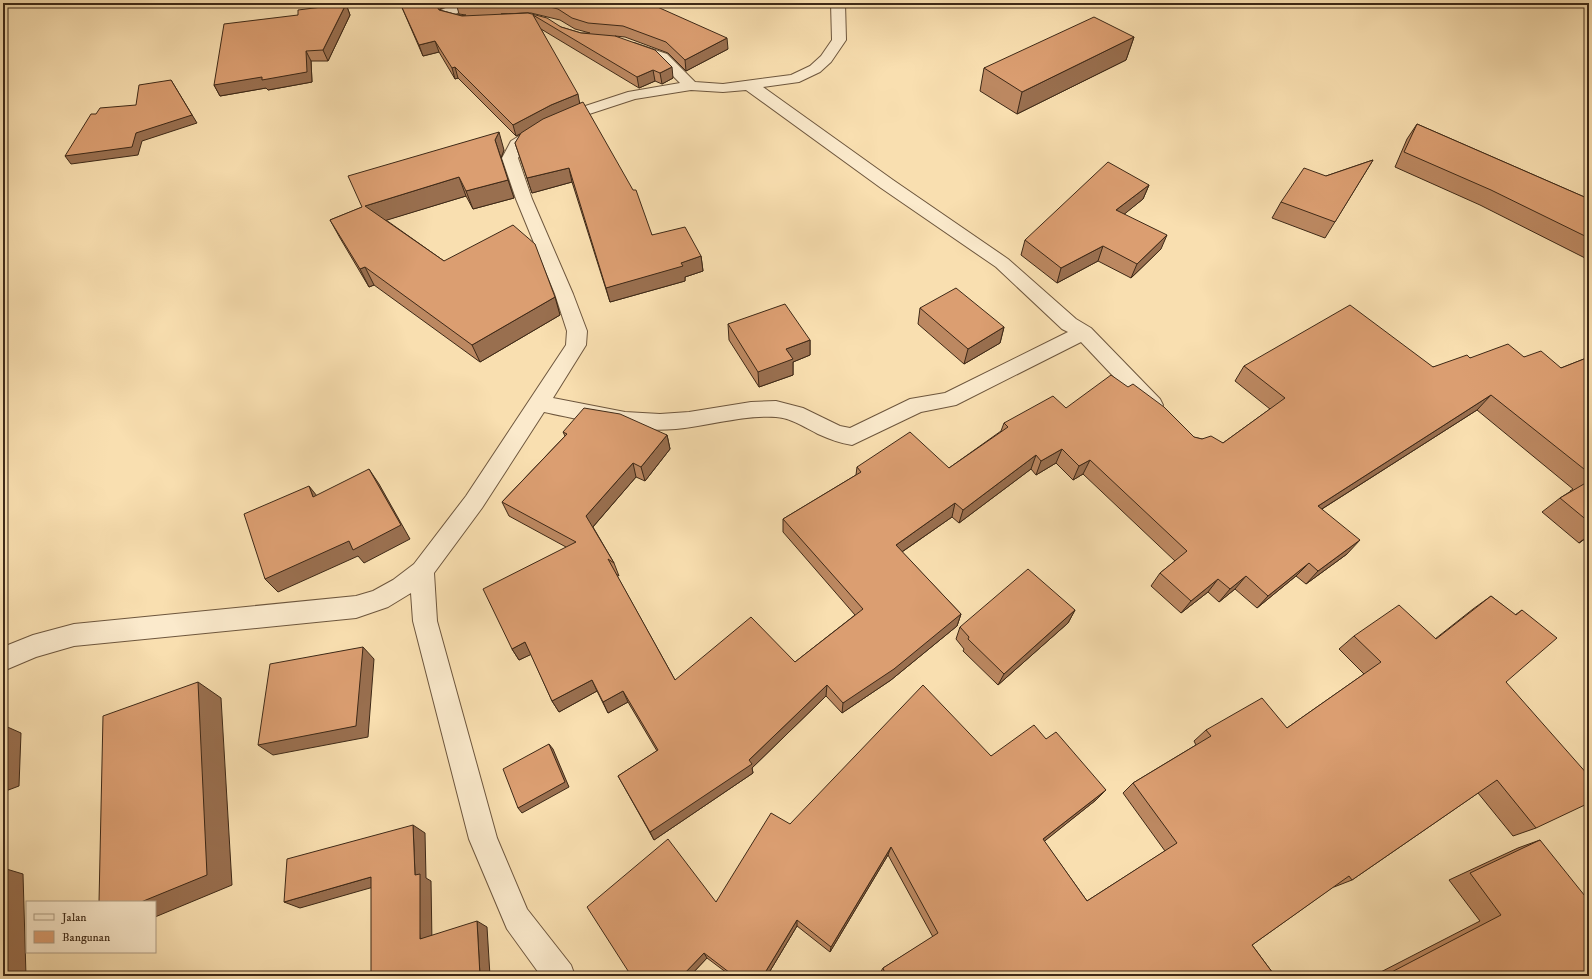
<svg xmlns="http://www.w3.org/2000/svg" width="1592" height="979" font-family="'IM FELL DW Pica',serif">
  <rect width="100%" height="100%" fill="#f9dfb0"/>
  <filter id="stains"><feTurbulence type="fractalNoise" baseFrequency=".005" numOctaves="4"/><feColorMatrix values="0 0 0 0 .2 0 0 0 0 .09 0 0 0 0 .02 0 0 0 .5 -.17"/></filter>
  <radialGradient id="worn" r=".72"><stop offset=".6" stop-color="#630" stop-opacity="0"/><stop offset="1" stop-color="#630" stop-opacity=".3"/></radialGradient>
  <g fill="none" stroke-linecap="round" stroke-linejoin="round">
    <defs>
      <g id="minor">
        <path d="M457 3H475L473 6 455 14 466 17H476L478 20 476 23 466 25 443 19 439 13 441 10Z"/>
        <path d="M831 3H845L846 40 831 62 820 72 799 82 763 87 893 180 1008 259 1076 319 1091 328 1160 399 1163 405 1160 411 1153 413 1146 411 1081 342 956 405 921 412 852 445C840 443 829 439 818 434 804 427 791 418 776 417 742 415 709 426 676 429 631 433 588 421 544 412L482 508 434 573 437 621 497 838 527 909 571 965 575 976H541L507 929 469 839 413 621 411 593 388 607 356 618 74 646 36 657 3 671V647L33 635 74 624 356 596 373 591 393 580 414 564 466 496 566 345 567 331 555 294 516 199 502 158 511 141 534 127 567 112 628 92 680 83 657 60 629 50 627 47 629 44 634 43 667 54 695 82 723 84 791 75 810 66 821 56 832 40ZM691 90 723 92 746 90 881 188 996 267 1062 329 1068 332 945 393 910 399 850 428 840 426 803 408 776 401 751 402 689 412 660 414 625 412 553 398 586 345 587 331 573 294 532 199 518 158 524 147 546 133 577 118 635 99Z"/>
      </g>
    </defs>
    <use href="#minor" stroke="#6d563d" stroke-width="2"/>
    <use href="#minor" fill="#fbeacc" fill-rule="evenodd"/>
  </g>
  <g fill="#bc8861" stroke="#3e2917" fill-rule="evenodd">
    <path d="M400 3H453L440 9V10L462 16 466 15 459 14 456 3H644L728 49 686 71 668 53 625 37 615 36 673 78 662 84 655 81 639 88 541 29 580 103 652 235 701 256 703 271 685 277V281L610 302 572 182 532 193 515 143 521 134 516 136 458 78 455 79 439 52 423 56ZM528 13 501 14 531 13 560 20 575 29 590 33H581L561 27Z"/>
    <path d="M346 4 350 15 328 61H311L312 82 268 90 266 88 220 96 214 85 298 15Z"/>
    <path d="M1134 37 1126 60 1017 114 980 91 984 68Z"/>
    <path d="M1417 124 1589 199V260L1480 205 1395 167 1407 139Z"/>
    <path d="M504 150 501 158 514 198 473 209 466 196 386 220 444 261 555 297 560 315 480 362 374 285 369 287 340 238 330 220Z"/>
    <path d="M1373 160 1325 238 1272 218 1281 202 1326 176Z"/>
    <path d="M1149 185 1143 199 1124 214 1161 249 1131 278 1098 261 1057 283 1021 255 1025 240Z"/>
    <path d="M920 308 1004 327 1000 343 964 364 918 324Z"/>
    <path d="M728 324 810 340V355L793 362V375L759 387 729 340Z"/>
    <path d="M1524 357 1561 368 1589 357V536L1579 543 1542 512 1560 498 1571 491H1570L1573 489 1477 410 1322 509 1347 554 1306 584 1296 576 1257 608 1235 589 1219 602 1208 592 1181 613 1151 586 1160 573 1175 561 1083 474 1073 480 1056 463 1036 475 1031 469 959 523 952 517 902 552 961 614 957 626 891 680 842 713 826 696 752 768 753 773 654 840 618 776 657 751 628 702 608 713 597 691 559 712 552 701 531 654 519 660 512 649 566 547 509 516 502 502 565 436 563 432 667 435 670 449 645 481 636 477 593 527 614 563 619 576 616 574 675 680 795 662 855 615 783 532V519L856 475 857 467 949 468 1001 431 1004 423 1066 408 1202 439 1223 443 1270 409 1235 381 1244 366 1433 367 1470 358Z"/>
    <path d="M1491 596 1515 615 1522 610 1506 682 1536 828 1513 836 1478 793 1352 880 1334 887H1333L1252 945 1275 976H881L880 973 883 968 933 937 888 855 830 952 797 926 767 976H731L707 958 690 976 716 902 790 824 991 756 1046 739 1106 790 1096 800 1044 841 1087 901 1165 851 1123 793 1133 783 1196 745 1194 741 1206 730 1287 728 1364 674 1339 649 1354 636 1435 639 1473 609Z"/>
    <path d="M1075 610 1068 623 998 685 963 651 964 649 956 639 960 627Z"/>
    <path d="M1540 840 1589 976H1373L1480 921 1449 880 1518 848Z"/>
  </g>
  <g fill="#996f4f" stroke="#3e2917">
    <path d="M435 3H453L440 9 438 12Z"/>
    <path d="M346 4 350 15 328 61 323 50Z"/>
    <path d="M1134 37 1126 60 1017 114 1022 92Z"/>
    <path d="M727 38 728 49 686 71 685 60Z"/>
    <path d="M435 41 439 52 423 56 419 45Z"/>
    <path d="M306 51 311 61 312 82 268 90 266 88 220 96 214 85Z"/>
    <path d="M455 67 458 78 455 79 452 68Z"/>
    <path d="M672 67 673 78 662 84 660 73Z"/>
    <path d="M653 70 655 81 639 88 637 77Z"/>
    <path d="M171 80 197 123 142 141 138 155 71 164 65 156 136 133Z"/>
    <path d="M578 94 580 105 554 116 516 136 513 125 551 105Z"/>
    <path d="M499 132 504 150 501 158 495 140Z"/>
    <path d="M569 168 572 182 532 193 527 178Z"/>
    <path d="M459 177 466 196 374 224 365 206Z"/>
    <path d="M508 180 514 198 473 209 466 191Z"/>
    <path d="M1149 185 1143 199 1111 225 1116 210Z"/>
    <path d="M1167 235 1161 249 1131 278 1137 264Z"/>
    <path d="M1103 246 1098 261 1057 283 1061 268Z"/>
    <path d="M701 256 703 271 685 277V281L610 302 606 288Z"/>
    <path d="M365 267 374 285 369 287 360 269Z"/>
    <path d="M555 297 560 315 480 362 472 345Z"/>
    <path d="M1004 327 1000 343 964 364 968 349Z"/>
    <path d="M810 340V355L793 362V375L759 387 758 372 786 349Z"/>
    <path d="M1491 395 1477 410 1306 519 1318 506Z"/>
    <path d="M667 435 670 449 645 481 641 467Z"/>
    <path d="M1062 449 1056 463 1036 475 1041 461Z"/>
    <path d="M1036 455 1031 469 959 523 963 510Z"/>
    <path d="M1090 460 1083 474 1073 480 1079 466Z"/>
    <path d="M633 463 636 477 591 529 586 516Z"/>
    <path d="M369 469 379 484 410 539 364 563 358 556 278 592 265 579Z"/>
    <path d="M309 486 321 501 313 497Z"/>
    <path d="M955 503 952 517 893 558 896 545Z"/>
    <path d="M1589 535V536L1579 543Z"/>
    <path d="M1360 540 1347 554 1306 584 1318 571Z"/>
    <path d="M1309 563 1296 576 1257 608 1268 596Z"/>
    <path d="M1246 576 1235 589 1219 602 1230 589Z"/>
    <path d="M1218 579 1208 592 1181 613 1191 601Z"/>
    <path d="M1075 610 1068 623 998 685 1004 674Z"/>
    <path d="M961 614 957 626 891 680 842 713 843 703Z"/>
    <path d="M525 642 532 654 519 660 512 649Z"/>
    <path d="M363 647 374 659 368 737 273 755 258 745Z"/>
    <path d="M592 680 597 691 559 712 552 701Z"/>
    <path d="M198 682 221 698 232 885 155 917V902H141Z"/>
    <path d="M827 685 826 696 752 768 753 773 654 840 650 832 749 760Z"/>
    <path d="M623 691 628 702 608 713 603 702Z"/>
    <path d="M3 725 21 733 19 786 3 792Z"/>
    <path d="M549 744 553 749 569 787 522 813 518 808Z"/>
    <path d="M1106 790 1096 800 1036 848 1043 839Z"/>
    <path d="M413 825 425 833 426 878 431 881 432 944 420 939 415 875Z"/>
    <path d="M891 847 888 855 830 952 831 947Z"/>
    <path d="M3 868 23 874 26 976H3Z"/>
    <path d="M371 877 384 884 300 908 284 902Z"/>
    <path d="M797 920V926L767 976H763Z"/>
    <path d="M477 921 487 927 490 976H480Z"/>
    <path d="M704 953 707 958 690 976H682Z"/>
  </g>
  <g fill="#db9e71" stroke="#3e2917">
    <path d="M400 3H435L439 10 462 16 528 13 547 18 561 27 581 33 615 36 655 50 672 67 660 73 653 70 637 77 533 15 578 94 551 105 513 125 455 67 452 68 435 41 419 45Z"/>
    <path d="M456 3H501L463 5Z"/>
    <path d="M534 3H644L651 5H653L727 38 685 60 666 42 623 26 588 23 572 18 558 9Z"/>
    <path d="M346 4 323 50 306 51 307 72 262 80V77L214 85 224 24 298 15V10Z"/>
    <path d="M1094 17 1134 37 1022 92 984 68Z"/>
    <path d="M171 80 192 115 136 133 132 147 65 156 91 114H96L100 108 136 105 139 85Z"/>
    <path d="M583 102 633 190H636L652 235 685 227 701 256 681 263 683 266 606 288 569 168 527 178 515 143 521 133 543 119Z"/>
    <path d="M1417 124 1589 199V238L1491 190 1404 152Z"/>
    <path d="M499 132 495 140 508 180 466 191 459 177 365 206 444 261 513 225 535 244 555 297 472 345 365 267 360 269 330 220 362 207 348 176Z"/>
    <path d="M1373 160 1335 222 1281 202 1304 168 1326 176Z"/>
    <path d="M1108 162 1149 185 1116 210 1167 235 1137 264 1103 246 1061 268 1025 240Z"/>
    <path d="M956 288 1004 327 968 349 920 308Z"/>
    <path d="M785 304 810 340 786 349 793 359 758 372 728 324Z"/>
    <path d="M1350 305 1433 367 1467 355 1470 358 1508 344 1524 357 1541 351 1561 368 1589 357V473L1491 395 1318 506 1360 540 1318 571 1309 563 1268 596 1246 576 1230 589 1218 579 1191 601 1160 573 1187 551 1090 460 1079 466 1062 449 1041 461 1036 455 963 510 955 503 896 545 961 614 894 669 843 703 827 685 749 760 752 764 650 832 618 776 658 750 623 691 603 702 592 680 552 701 525 642 512 649 483 589 576 542 502 502 567 434 563 432 584 408 620 414 667 435 641 467 633 463 586 516 614 563 608 559 675 680 751 617 795 662 863 609 783 519 861 472 857 467 910 432 949 468 1008 427 1004 423 1053 396 1066 408 1111 375 1128 387 1133 384 1164 407 1194 437 1202 439 1211 436 1223 443 1285 398 1244 366Z"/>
    <path d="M369 469 401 525 353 550 349 541 265 579 244 514 309 486 313 497Z"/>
    <path d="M1589 481V522L1560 498Z"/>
    <path d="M1028 569 1075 610 1004 674 968 639 969 637 960 627Z"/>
    <path d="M1491 596 1516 615 1522 610 1557 638 1506 682 1589 776V803L1536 828 1497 780 1352 880 1349 876 1252 945 1275 976H886L883 968 938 933 891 847 831 947 797 920 763 976H734L704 953 682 976H628L630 974 587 907 668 839 716 902 771 813 790 824 923 685 991 756 1034 725 1046 739 1056 732 1106 790 1043 839 1087 901 1177 843 1133 783 1211 736 1206 730 1262 698 1287 728 1381 662 1354 636 1399 605 1436 639Z"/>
    <path d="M363 647 356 726 258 745 270 664Z"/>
    <path d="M198 682 207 875 141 902H99L103 716Z"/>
    <path d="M549 744 565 782 518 808 503 769Z"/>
    <path d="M413 825 415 875 420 874V939L477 921 480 976H371V877L284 902 287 859Z"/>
    <path d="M1540 840 1589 901V976H1384L1501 915 1470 873Z"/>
  </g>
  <rect width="1592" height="979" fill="none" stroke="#f9dfb0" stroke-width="16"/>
  <rect x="4" y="4" width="1584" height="971" fill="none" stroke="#3e2917" stroke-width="2"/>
  <rect x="8" y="8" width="1576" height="963" fill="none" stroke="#3e2917"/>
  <rect x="26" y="901" width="130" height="52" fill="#fbeacc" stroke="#af9d84"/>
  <rect x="34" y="914" width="20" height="6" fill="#fbeacc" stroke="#af9d84"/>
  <text x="62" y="921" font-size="12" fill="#3e2917">Jalan</text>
  <rect x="34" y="931" width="20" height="12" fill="#db9e71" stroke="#af9d84"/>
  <text x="62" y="941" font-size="12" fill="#3e2917">Bangunan</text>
  <rect width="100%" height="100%" filter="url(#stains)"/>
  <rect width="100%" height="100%" fill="url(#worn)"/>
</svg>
